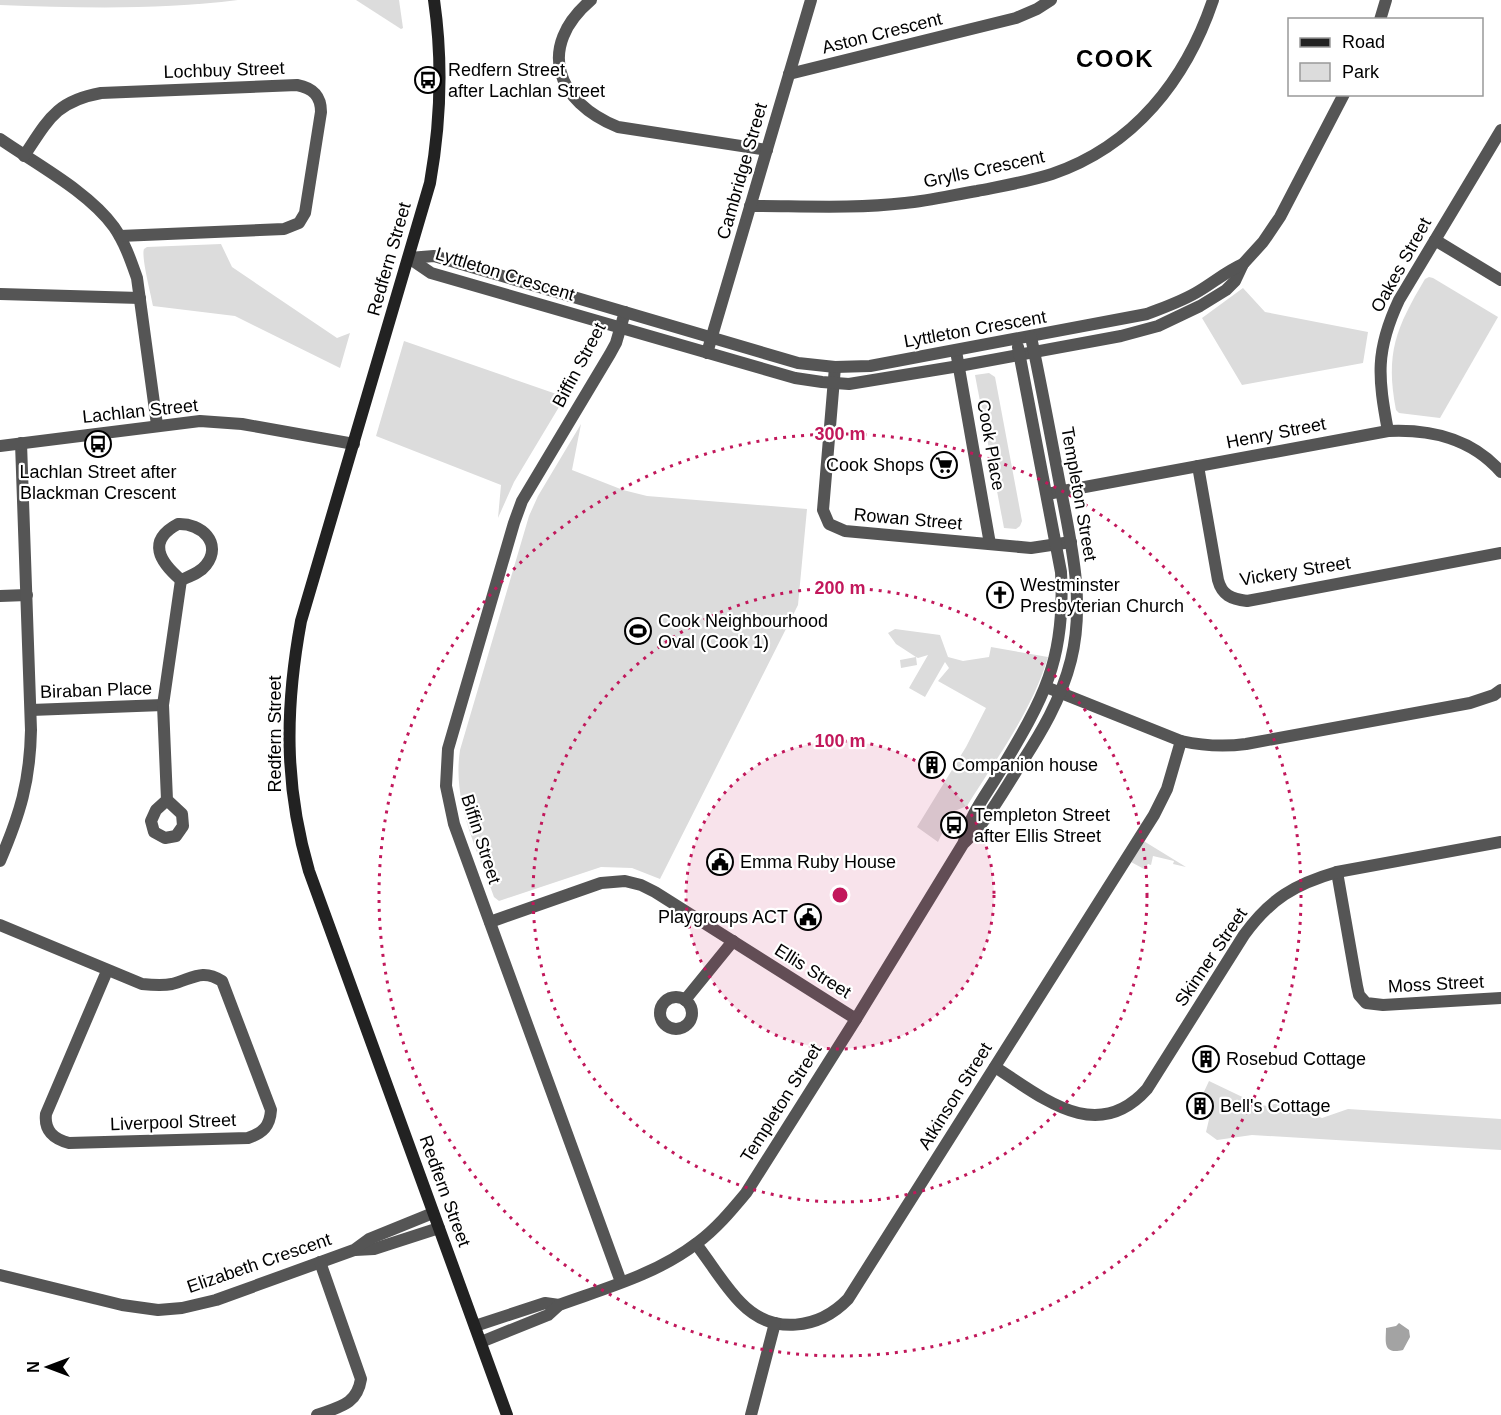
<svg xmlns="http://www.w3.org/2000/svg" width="1501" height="1415" font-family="Arial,sans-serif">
  <rect width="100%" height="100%" fill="#fff"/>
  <g fill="#dcdcdc">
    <path d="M0 0H238C159 10 80 8 0 5Z"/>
    <path d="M356 0H399L403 28 401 29Z"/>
    <path d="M221 244 232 267 337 338 350 333 340 368 235 316 153 306C151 294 141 257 144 249L147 247Z"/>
    <path d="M1429 277 1433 278 1498 317 1440 418 1399 413 1396 410C1385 353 1396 328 1425 279Z"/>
    <path d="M1243 288 1265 312 1368 332 1363 363 1242 385 1202 318Z"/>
    <path d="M404 341 565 397 514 482 498 518 501 485 376 436Z"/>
    <path d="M989 373 995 377 1022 521 1020 526 1016 529 1004 528 975 375Z"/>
    <path d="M581 424 572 470 623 490 647 496 807 509 798 605 660 879 632 868 601 867 499 901 494 897C477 849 452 802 460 750L529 516 538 496Z"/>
    <path d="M895 629 940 635 948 657 963 661 989 657 991 647 1048 657C1032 711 996 759 967 806L952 812 938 842 917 827 966 747 986 708 938 681 949 668 945 662 925 697 909 688 928 655 918 658 916 657 917 665 901 668 900 660 916 657 896 644 888 633Z"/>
    <path d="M1142 840 1186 867 1173 864 1174 861 1153 856 1151 865 1148 864 1144 869 1131 862Z"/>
    <path d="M1209 1081 1257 1104 1267 1106 1282 1102 1322 1118 1348 1109 1501 1119V1150L1252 1135 1217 1140 1206 1132 1212 1107 1202 1096Z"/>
  </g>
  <path fill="#a3a3a3" d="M1399 1323 1409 1330 1410 1337 1403 1350C1382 1355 1386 1341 1386 1328L1396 1326Z"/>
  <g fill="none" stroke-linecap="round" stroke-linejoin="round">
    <g stroke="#555" stroke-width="12">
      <path d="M591 0C536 47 556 102 618 127L767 150"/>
      <path d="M789 74 1016 18 1037 9 1051 0"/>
      <path d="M0 139C36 164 89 192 114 227 125 243 131 261 137 278L157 425"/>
      <path d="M24 156C48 120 56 101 101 93L297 85C313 88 321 96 321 112L305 213 299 223 284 229 120 236"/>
      <path d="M750 206C801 206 854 209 905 203 929 201 953 195 977 191 1002 186 1027 182 1052 174 1134 146 1186 80 1213 0"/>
      <path d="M1435 240 1501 280"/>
      <path d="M0 294 140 298"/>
      <path d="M956 351 990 544"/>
      <path d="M707 353 811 0"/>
      <path d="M835 367 823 510 829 524 845 531 1031 548 1071 542"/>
      <path d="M1388 431C1378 377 1375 351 1399 300L1501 130"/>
      <path d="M1198 466 1218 580C1222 595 1231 599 1247 601L1501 553"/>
      <path d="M1047 494 1388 431C1431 429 1471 438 1501 472"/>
      <path d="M178 524C201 523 223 543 206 565 200 573 190 576 181 580 160 562 146 541 178 524Z"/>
      <path d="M0 596 27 595"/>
      <path d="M1046 687 1181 741C1204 746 1224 747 1246 744L1470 703 1494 695 1501 690"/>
      <path d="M31 710 163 705"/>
      <path d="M167 800 156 810 151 821 154 832 165 838 176 836 183 826 182 814 167 800 163 705 181 580"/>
      <path d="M0 861C20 814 30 782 31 730L21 443"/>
      <path d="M1337 872 1357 986 1359 995 1366 1003 1383 1005 1501 998"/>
      <path d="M490 922 601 883 625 881 641 885 655 892 856 1019"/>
      <path d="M0 925 142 984C152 985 162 986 172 984 192 979 202 968 222 981L271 1110C270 1126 263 1133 248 1138L69 1143C54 1139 44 1131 46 1114L107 971"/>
      <circle cx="676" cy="1013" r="16"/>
      <path d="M685 1000 733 941"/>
      <path d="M995 1067C1043 1098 1097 1145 1147 1089L1244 935C1270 899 1295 884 1337 872L1501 842"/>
      <path d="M696 1244C711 1263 724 1286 741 1303 773 1336 819 1329 848 1299L1154 815 1167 789 1181 741"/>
      <path d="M355 1250 374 1249 439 1228"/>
      <path d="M0 1275 122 1305 158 1310 182 1308 216 1300 354 1250 369 1239 433 1213"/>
      <path d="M621 1282 454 824 446 786 448 749 514 523 522 501 610 354 616 343 625 312"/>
      <path d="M317 1415C339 1407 357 1405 361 1379L320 1262"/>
      <path d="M751 1415 775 1323"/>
    </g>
    <g stroke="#555" stroke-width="12">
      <path d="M1380 20 1386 0"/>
      <path d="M409 258 431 273 795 378 822 382 849 384 959 366 1121 336 1158 326 1200 306 1226 290 1235 281 1243 264 1263 242 1280 217 1344 94"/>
      <path d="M409 258 434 256 798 363 835 367 870 366 1147 314C1165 307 1183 301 1199 291 1214 282 1227 271 1243 264"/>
      <path d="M0 446 200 421 242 424 354 444"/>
      <path d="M964 842C968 817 986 795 999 773 1043 699 1066 661 1061 572L1018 347"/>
      <path d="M475 1326 545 1303 559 1305"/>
      <path d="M481 1342 548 1315 559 1305C606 1288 657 1274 697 1243 716 1229 731 1211 746 1193L856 1019 963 844C987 822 1002 793 1019 767 1041 733 1061 700 1071 660 1086 600 1070 539 1059 480 1050 432 1041 384 1031 337"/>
    </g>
    <path stroke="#222" stroke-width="12" d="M434 0C443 62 441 121 430 183L301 621C285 708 284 785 309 871L507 1415"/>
  </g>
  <circle cx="840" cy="895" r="154" fill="#c2185b" fill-opacity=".12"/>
  <g fill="none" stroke="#c2185b" stroke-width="3" stroke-dasharray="3 6">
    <circle cx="840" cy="895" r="154"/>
    <circle cx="840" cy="895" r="307"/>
    <circle cx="840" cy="895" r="461"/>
  </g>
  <defs>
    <symbol id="bus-ring" viewBox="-11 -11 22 22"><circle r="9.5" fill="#fff" stroke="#000" stroke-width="1.5"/><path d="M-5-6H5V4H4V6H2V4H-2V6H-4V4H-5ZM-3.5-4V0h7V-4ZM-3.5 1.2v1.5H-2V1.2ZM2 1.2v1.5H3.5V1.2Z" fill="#000"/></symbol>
    <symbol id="supermarket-ring" viewBox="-11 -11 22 22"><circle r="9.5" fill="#fff" stroke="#000" stroke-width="1.5"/><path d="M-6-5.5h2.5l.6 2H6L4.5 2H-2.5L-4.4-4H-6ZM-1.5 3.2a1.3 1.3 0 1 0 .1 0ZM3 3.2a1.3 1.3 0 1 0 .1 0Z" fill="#000"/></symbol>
    <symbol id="church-ring" viewBox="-11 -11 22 22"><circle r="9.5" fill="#fff" stroke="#000" stroke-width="1.5"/><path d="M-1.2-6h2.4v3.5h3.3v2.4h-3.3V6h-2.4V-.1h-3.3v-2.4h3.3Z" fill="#000"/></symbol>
    <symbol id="stadium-ring" viewBox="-11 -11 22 22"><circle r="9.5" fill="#fff" stroke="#000" stroke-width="1.5"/><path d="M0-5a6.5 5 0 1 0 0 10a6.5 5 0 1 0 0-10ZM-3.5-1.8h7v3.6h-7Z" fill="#000"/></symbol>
    <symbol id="building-ring" viewBox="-11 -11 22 22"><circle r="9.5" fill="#fff" stroke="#000" stroke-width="1.5"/><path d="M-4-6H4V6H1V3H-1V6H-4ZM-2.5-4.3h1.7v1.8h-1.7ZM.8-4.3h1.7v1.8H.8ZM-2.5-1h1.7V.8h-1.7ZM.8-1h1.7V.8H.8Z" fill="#000"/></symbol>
    <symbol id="civic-ring" viewBox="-11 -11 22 22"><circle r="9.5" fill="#fff" stroke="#000" stroke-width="1.5"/><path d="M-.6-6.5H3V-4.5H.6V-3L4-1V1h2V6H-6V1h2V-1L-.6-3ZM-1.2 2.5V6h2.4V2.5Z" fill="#000"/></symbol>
  </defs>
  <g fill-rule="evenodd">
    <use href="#bus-ring" x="413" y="65" width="30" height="30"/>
    <use href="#bus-ring" x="83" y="429" width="30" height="30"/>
    <use href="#supermarket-ring" x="929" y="450" width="30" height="30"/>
    <use href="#church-ring" x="985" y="580" width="30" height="30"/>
    <use href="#stadium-ring" x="623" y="616" width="30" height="30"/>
    <use href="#building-ring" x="917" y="750" width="30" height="30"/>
    <use href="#bus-ring" x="939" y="810" width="30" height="30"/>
    <use href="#civic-ring" x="705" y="847" width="30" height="30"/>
    <use href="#civic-ring" x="793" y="902" width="30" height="30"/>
    <use href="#building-ring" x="1191" y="1044" width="30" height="30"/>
    <use href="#building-ring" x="1185" y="1091" width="30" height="30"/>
  </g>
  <g text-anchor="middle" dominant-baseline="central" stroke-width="4.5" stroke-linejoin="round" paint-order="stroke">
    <g font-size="18" fill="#000" stroke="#fff">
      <text transform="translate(882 33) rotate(-14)">Aston Crescent</text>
      <text transform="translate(224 70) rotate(-2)">Lochbuy Street</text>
      <text transform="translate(984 169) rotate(-12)">Grylls Crescent</text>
      <text transform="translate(742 171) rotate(-74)">Cambridge Street</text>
      <text transform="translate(389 259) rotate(-74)">Redfern Street</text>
      <text transform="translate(1401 265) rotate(-61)">Oakes Street</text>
      <text transform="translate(505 274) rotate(17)">Lyttleton Crescent</text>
      <text transform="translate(975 329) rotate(-10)">Lyttleton Crescent</text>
      <text transform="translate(579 365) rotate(-62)">Biffin Street</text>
      <text transform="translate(140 411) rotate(-6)">Lachlan Street</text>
      <text transform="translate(1276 433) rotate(-11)">Henry Street</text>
      <text transform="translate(991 445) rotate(80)">Cook Place</text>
      <text transform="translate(1079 494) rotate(80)">Templeton Street</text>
      <text transform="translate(908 519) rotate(5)">Rowan Street</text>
      <text transform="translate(1295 571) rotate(-9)">Vickery Street</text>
      <text transform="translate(96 690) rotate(-2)">Biraban Place</text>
      <text transform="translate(275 734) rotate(-90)">Redfern Street</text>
      <text transform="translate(481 839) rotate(72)">Biffin Street</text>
      <text transform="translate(1211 957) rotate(-56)">Skinner Street</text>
      <text transform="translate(813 971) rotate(32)">Ellis Street</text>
      <text transform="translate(1436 984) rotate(-3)">Moss Street</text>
      <text transform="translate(955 1096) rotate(-58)">Atkinson Street</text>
      <text transform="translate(781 1103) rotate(-58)">Templeton Street</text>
      <text transform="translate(173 1122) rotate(-2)">Liverpool Street</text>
      <text transform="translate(445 1191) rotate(70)">Redfern Street</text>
      <text transform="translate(259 1263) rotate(-19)">Elizabeth Crescent</text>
    </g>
    <g font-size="18" fill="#000" stroke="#fff" text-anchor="start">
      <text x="448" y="70">Redfern Street<tspan x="448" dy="21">after Lachlan Street</tspan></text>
      <text x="924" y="465" text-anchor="end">Cook Shops</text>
      <text x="98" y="472" text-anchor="middle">Lachlan Street after<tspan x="98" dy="21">Blackman Crescent</tspan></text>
      <text x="1020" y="585">Westminster<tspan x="1020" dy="21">Presbyterian Church</tspan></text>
      <text x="658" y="621">Cook Neighbourhood<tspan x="658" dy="21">Oval (Cook 1)</tspan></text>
      <text x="952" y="765">Companion house</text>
      <text x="974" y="815">Templeton Street<tspan x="974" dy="21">after Ellis Street</tspan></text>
      <text x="740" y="862">Emma Ruby House</text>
      <text x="788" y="917" text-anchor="end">Playgroups ACT</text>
      <text x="1226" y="1059">Rosebud Cottage</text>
      <text x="1220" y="1106">Bell's Cottage</text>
    </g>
    <g font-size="24" font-weight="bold" letter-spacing="1.5" fill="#000" stroke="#fff">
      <text x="1115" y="58">COOK</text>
    </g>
  </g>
  <circle cx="840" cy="895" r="9" fill="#c2185b" stroke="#fff" stroke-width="3"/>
  <g font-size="18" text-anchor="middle" font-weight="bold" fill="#c2185b" stroke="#fff" stroke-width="4.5" stroke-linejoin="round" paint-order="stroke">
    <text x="840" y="440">300 m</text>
    <text x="840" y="594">200 m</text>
    <text x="840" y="747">100 m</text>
  </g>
  <rect x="1288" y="18" width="195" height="78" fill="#ffffff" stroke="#999999" stroke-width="1.5"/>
  <rect x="1300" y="38" width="30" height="9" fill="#222222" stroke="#999999" stroke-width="1.5"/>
  <text x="1342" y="48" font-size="18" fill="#000000">Road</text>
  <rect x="1300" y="63" width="30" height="18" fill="#dcdcdc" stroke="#999999" stroke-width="1.5"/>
  <text x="1342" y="78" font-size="18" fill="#000000">Park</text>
  <g transform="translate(48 1367) rotate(270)" stroke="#ffffff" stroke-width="4.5" paint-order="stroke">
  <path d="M0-4.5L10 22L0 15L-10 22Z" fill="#000000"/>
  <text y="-9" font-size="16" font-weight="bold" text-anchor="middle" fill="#000000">N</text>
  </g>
</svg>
